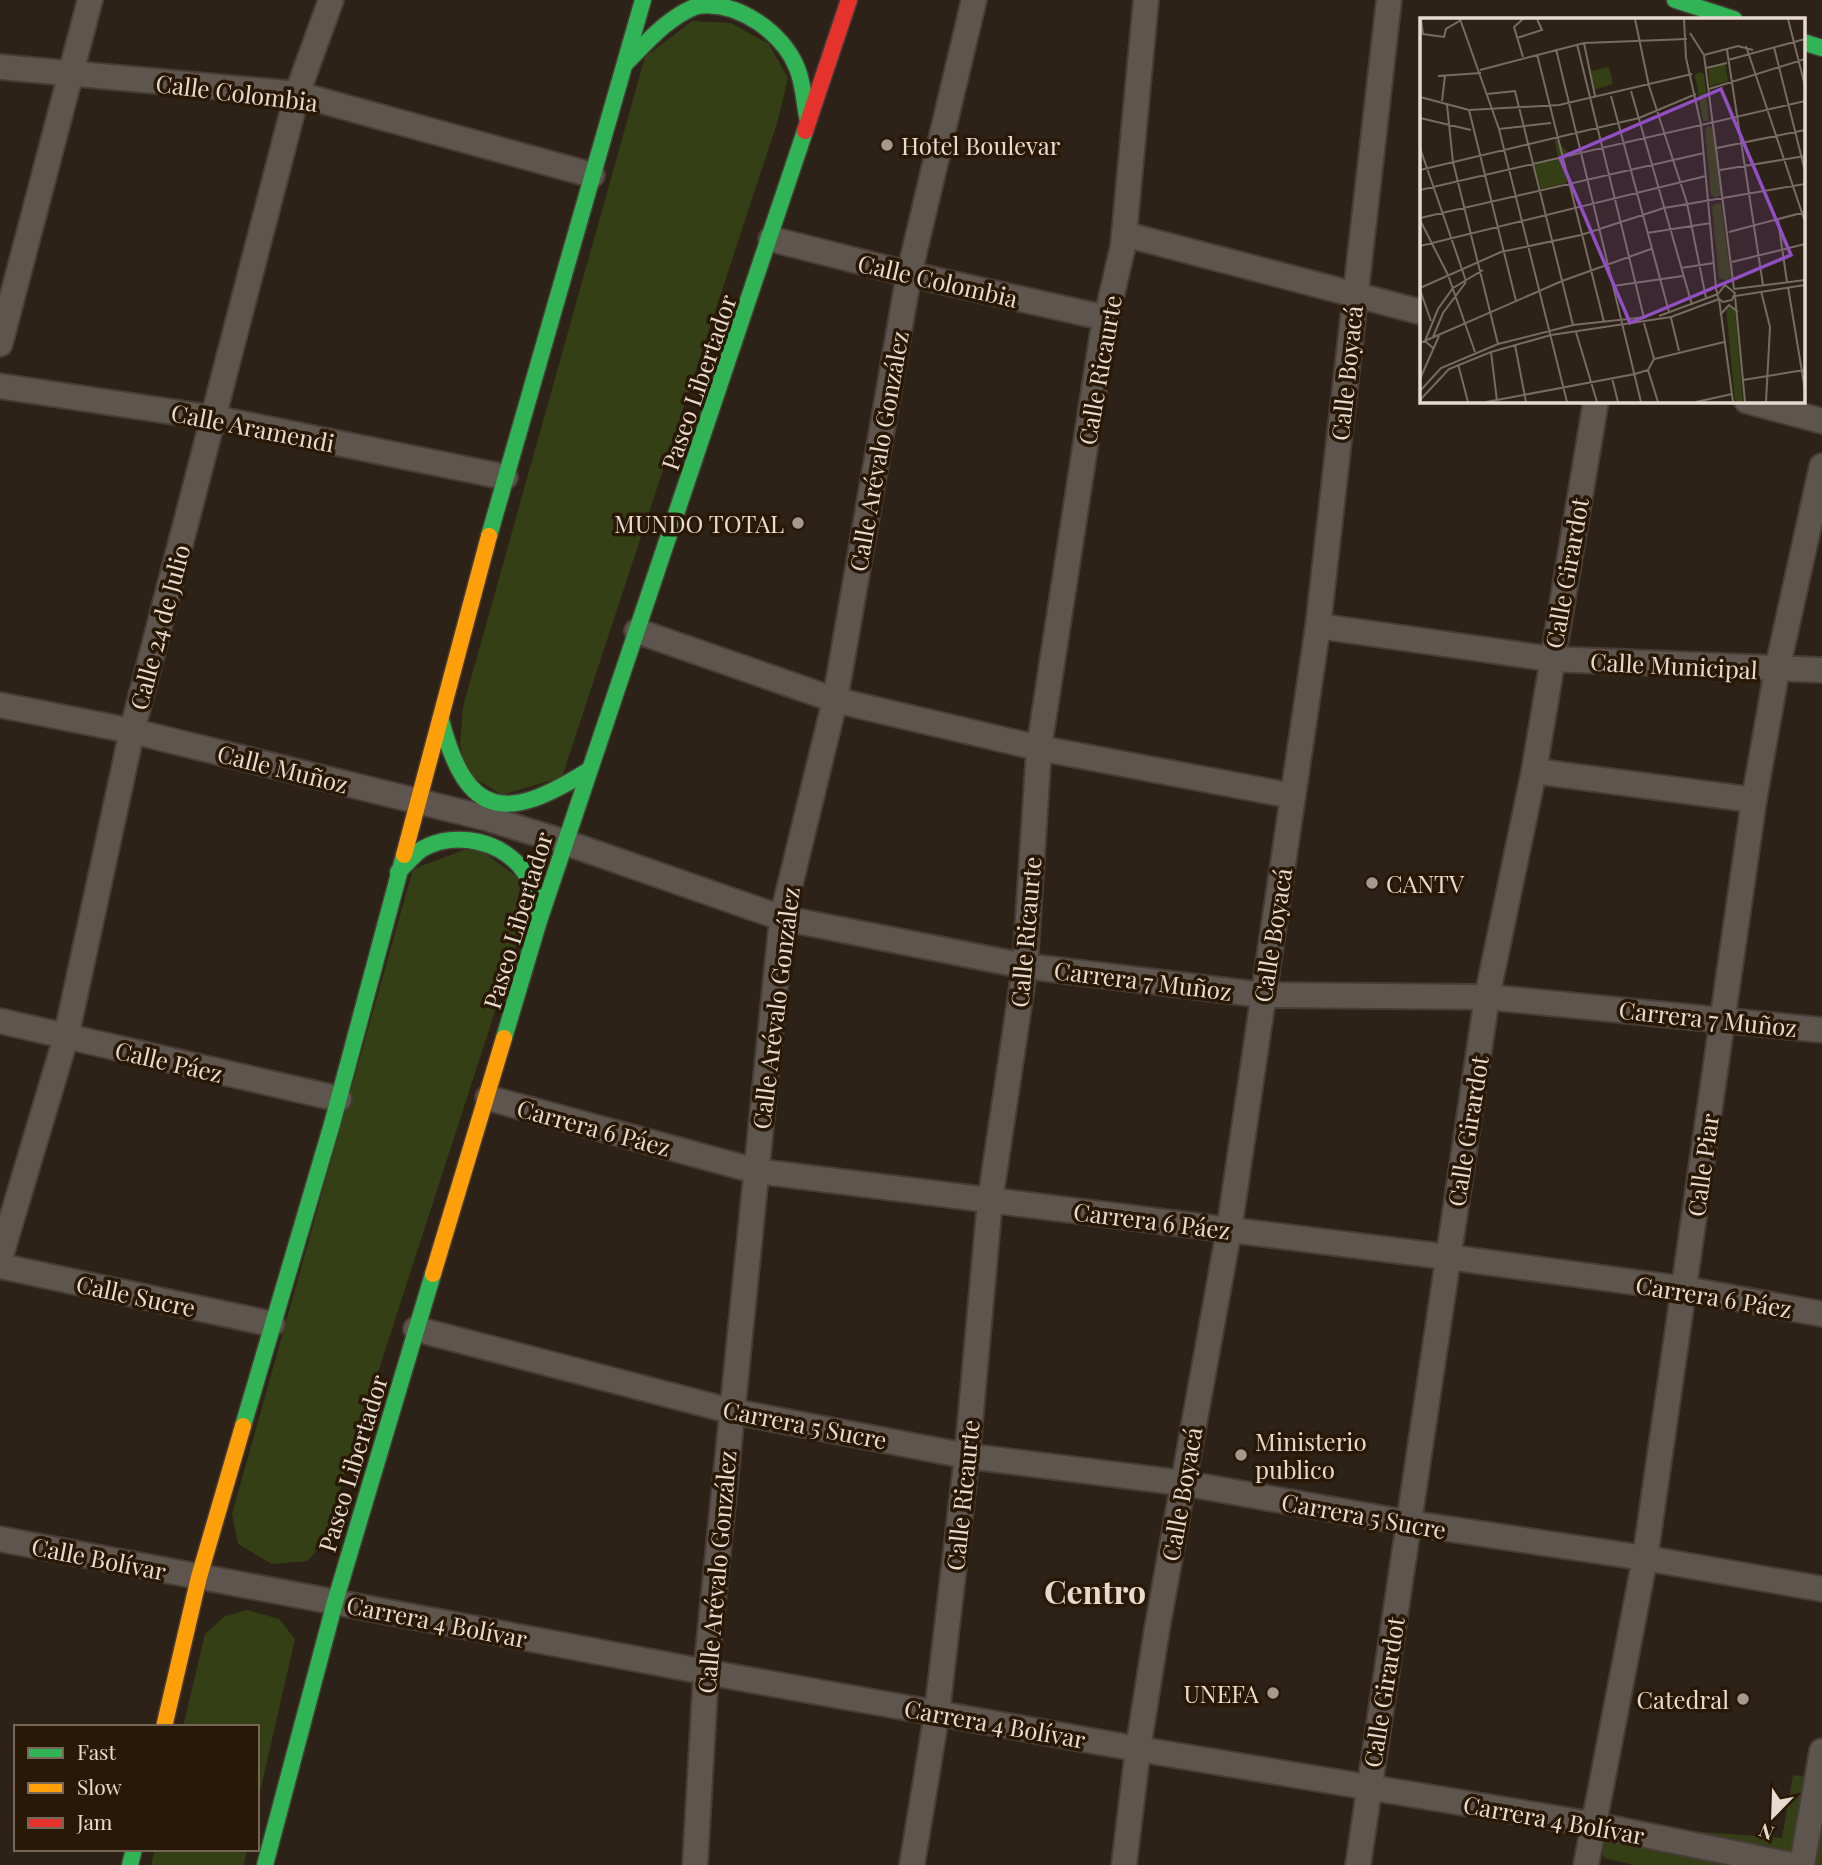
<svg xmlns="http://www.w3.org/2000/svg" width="1822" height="1865" font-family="'Playfair Display',serif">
  <rect width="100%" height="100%" fill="#2d2218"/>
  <g fill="#353f15">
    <path d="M692 21 731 23 769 44 788 78 778 120 562 777 502 795 468 774 460 744 463 707 645 57Z"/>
    <path d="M475 846 520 879 523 925 322 1545 307 1561 272 1564 238 1544 232 1514 413 869Z"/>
    <path d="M247 1610 279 1619 295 1639 257 1805V1727H183L205 1634 225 1616Z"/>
    <path d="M1822 1751V1865H1634L1604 1858 1591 1824 1782 1838 1793 1775 1817 1779Z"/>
    <path d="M155 1849H247L244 1865H151Z"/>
  </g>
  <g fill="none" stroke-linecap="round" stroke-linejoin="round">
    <defs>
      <g id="street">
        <path d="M0 67 297 94 592 175"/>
        <path d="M1124 234 1421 312"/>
        <path d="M771 239 909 274 1106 318"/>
        <path d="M0 344 90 0"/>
        <path d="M0 386 214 418 505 477"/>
        <path d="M1747 401 1822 421"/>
        <path d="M1318 626 1551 659 1822 670"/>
        <path d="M637 631 835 700 1039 748 1293 796"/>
        <path d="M0 705 132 731 486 818 564 842 782 918 1025 966 1263 995 1487 997 1822 1030"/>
        <path d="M1534 771 1754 800"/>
        <path d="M0 1021 339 1099"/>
        <path d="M488 1098 756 1171 1448 1257 1685 1289 1822 1314"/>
        <path d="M0 1258 66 1037 132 731 297 94 331 0"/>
        <path d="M0 1266 272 1324"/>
        <path d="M416 1329 731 1411 967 1456 1183 1483 1409 1523 1645 1558 1822 1589"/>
        <path d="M0 1539 706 1672 1138 1749 1591 1824 1792 1865"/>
        <path d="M695 1865 706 1672 782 918 835 700 909 274 974 0"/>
        <path d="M912 1865 937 1712 967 1456 990 1201 1025 966 1039 748 1102 337 1123 246 1146 0"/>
        <path d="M1124 1865 1138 1749 1157 1629 1229 1230 1318 626 1389 0"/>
        <path d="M1358 1865 1487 997 1534 771 1596 401"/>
        <path d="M1586 1865 1645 1558 1754 800 1777 670 1822 466"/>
        <path d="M1802 1865 1822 1751"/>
      </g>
      <g id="fast">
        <path d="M1675 0 1734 19"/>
        <path d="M1803 42 1822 48"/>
        <path d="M626 63C647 42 668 17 697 6 738 0 783 33 797 68 804 85 804 104 808 121"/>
        <path d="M489 536 643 0"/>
        <path d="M441 720C467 820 507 822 589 770"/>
        <path d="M398 872C406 865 413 855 422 849 456 830 504 841 525 873 534 887 536 905 539 921"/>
        <path d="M504 1038 539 921 805 131"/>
        <path d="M243 1426 332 1124 404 855"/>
        <path d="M130 1865 134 1849"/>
        <path d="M265 1865 335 1602 433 1274"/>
      </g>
      <g id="slow">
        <path d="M404 855 489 536"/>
        <path d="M433 1274 504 1038"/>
        <path d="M164 1727 199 1577 243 1426"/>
      </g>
      <path id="jam" d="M805 131 849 0"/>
    </defs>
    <use href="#street" stroke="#473d36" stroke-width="28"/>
    <use href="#fast" stroke="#473d36" stroke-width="19"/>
    <use href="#slow" stroke="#473d36" stroke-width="19"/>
    <use href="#jam" stroke="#473d36" stroke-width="19"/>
    <use href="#street" stroke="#5e554e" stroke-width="24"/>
    <use href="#fast" stroke="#30b455" stroke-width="16"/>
    <use href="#slow" stroke="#ff9f0a" stroke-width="16"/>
    <use href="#jam" stroke="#e5322d" stroke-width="16"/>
  </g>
  <g fill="#a69a8f" stroke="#2a1807" stroke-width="2.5">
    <circle cx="887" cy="145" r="7"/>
    <circle cx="798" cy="523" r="7"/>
    <circle cx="1372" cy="883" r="7"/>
    <circle cx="1241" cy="1455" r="7"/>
    <circle cx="1273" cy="1693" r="7"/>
    <circle cx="1743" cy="1699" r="7"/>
  </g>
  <g text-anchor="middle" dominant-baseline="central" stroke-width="7" stroke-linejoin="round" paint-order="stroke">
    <g font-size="24" fill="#e7dacf" stroke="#2a1807">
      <text transform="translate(237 92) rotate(7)">Calle Colombia</text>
      <text transform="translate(938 280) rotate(13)">Calle Colombia</text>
      <text transform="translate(1099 370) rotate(-80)">Calle Ricaurte</text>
      <text transform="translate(1346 373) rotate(-84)">Calle Boyacá</text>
      <text transform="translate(698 382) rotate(-71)">Paseo Libertador</text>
      <text transform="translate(253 427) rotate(11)">Calle Aramendi</text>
      <text transform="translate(878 451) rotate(-80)">Calle Arévalo González</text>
      <text transform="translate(1566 573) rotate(-80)">Calle Girardot</text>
      <text transform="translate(159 627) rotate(-75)">Calle 24 de Julio</text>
      <text transform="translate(1674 665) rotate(3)">Calle Municipal</text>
      <text transform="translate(283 768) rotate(14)">Calle Muñoz</text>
      <text transform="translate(517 920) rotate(-73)">Paseo Libertador</text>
      <text transform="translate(1025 932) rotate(-85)">Calle Ricaurte</text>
      <text transform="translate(1272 935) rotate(-81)">Calle Boyacá</text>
      <text transform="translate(1143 980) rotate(7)">Carrera 7 Muñoz</text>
      <text transform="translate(775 1008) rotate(-83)">Calle Arévalo González</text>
      <text transform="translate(1708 1018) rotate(6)">Carrera 7 Muñoz</text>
      <text transform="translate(169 1061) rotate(13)">Calle Páez</text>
      <text transform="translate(594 1127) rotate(15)">Carrera 6 Páez</text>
      <text transform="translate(1467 1131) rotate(-81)">Calle Girardot</text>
      <text transform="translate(1702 1165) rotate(-82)">Calle Piar</text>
      <text transform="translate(1152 1220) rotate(7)">Carrera 6 Páez</text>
      <text transform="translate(136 1295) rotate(12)">Calle Sucre</text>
      <text transform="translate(1714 1296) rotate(9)">Carrera 6 Páez</text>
      <text transform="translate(805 1424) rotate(11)">Carrera 5 Sucre</text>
      <text transform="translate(352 1463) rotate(-73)">Paseo Libertador</text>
      <text transform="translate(1181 1494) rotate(-80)">Calle Boyacá</text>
      <text transform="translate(962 1495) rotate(-84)">Calle Ricaurte</text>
      <text transform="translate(1364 1515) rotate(10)">Carrera 5 Sucre</text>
      <text transform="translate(99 1558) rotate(11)">Calle Bolívar</text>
      <text transform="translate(716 1572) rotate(-85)">Calle Arévalo González</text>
      <text transform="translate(437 1621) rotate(11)">Carrera 4 Bolívar</text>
      <text transform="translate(1383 1692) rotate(-81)">Calle Girardot</text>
      <text transform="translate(995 1723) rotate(10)">Carrera 4 Bolívar</text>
      <text transform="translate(1554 1819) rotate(10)">Carrera 4 Bolívar</text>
    </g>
    <g font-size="24" fill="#e7dacf" stroke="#2a1807" text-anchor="start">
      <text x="901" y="145">Hotel Boulevar</text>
      <text x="784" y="523" text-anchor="end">MUNDO TOTAL</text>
      <text x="1386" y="883">CANTV</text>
      <text x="1255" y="1441">Ministerio<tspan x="1255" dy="28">publico</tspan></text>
      <text x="1259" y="1693" text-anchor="end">UNEFA</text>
      <text x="1729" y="1699" text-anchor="end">Catedral</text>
    </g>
    <g font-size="32" font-weight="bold" fill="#e7dacf" stroke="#2a1807">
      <text x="1095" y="1590">Centro</text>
    </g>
  </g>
  <g transform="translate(1420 18)">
    <rect width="385" height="385" fill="#2d2218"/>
    <path d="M305 46 308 63 290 68 288 50ZM189 49 193 66 174 72 171 53ZM279 54 284 56 289 103H283L275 57ZM288 108 292 109 302 175 297 180 291 177 285 112ZM134 119 147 134 162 135 144 141 147 165 121 171 114 145 138 139ZM297 185 301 186 311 259 306 262 299 260 292 189ZM306 289 315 292 323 384H315Z" fill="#353f15"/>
    <path fill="none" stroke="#776c61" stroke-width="2" d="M1 1 3 16 24 19 26 11 41 2M40 1 79 111 147 384M103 1 94 9 103 39M215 1 229 68 267 185 286 280M264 1 266 40 281 107 296 270 298 279 299 281 303 284 312 282 315 275 305 267 298 276M368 1 385 68M270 15 284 37 314 271M97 20 122 12 117 1M164 25 175 78M157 26 224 300M326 28 385 204M354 29 385 153M136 31 221 384M307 32 343 267M117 36 184 304M284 37 318 28 333 32M308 42 385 21M286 50 307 45M60 52 164 25 267 21M18 58 61 55M289 71 385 41M211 73 272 287M67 76 95 73 153 307M191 78 249 294M0 79 49 92 139 87 272 56M22 83 25 58M27 87 33 144 78 326M49 92 96 283M0 100 51 112M79 111 131 105M0 130 46 263M297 130 385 112M0 152 219 100 276 76M300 152 385 138M0 172 385 83M0 200 284 135M0 202 28 257 55 334M358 202 367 264M309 214 385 194M227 215 291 205M0 228 286 158M312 244 385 226M261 250 294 245M193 268 263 258M368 269 385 372M0 270 81 234 161 217 244 190 385 166M314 271 385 262M0 272 11 303M341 273 350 309 346 384M299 281 313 384M300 297 309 287 318 294M239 298 298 276M251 300 259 333M224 305 234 341M156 314 177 384M13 319 23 295 46 264M0 325 142 263 231 231M95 327 106 384M13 330 5 323 18 291 33 270 63 252M71 334 77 383M38 346 48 384M228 352 238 384M192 360 198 384M0 361 19 318M323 362 384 352M0 373 21 350 78 326 153 307 227 299M0 382 29 351 71 334 131 317 251 299 299 281M66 384 215 356 228 352 234 341 304 324M276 384 312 376M325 384 315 278 385 267"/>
    <path fill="#914fc2" fill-opacity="0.15" stroke="#914fc2" stroke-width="3.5" d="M301 71 371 237 210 305 140 140Z"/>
    <rect width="385" height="385" fill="none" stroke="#e7dacf" stroke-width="3.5"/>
  </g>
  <rect x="14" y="1725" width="245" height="126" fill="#2a1807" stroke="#766657" stroke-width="2"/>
  <rect x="28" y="1748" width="35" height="10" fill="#30b455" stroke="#766657" stroke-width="2"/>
  <text x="77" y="1760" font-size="21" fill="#e7dacf">Fast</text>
  <rect x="28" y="1783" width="35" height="10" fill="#ff9f0a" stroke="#766657" stroke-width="2"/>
  <text x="77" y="1795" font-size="21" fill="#e7dacf">Slow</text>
  <rect x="28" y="1818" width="35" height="10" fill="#e5322d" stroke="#766657" stroke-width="2"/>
  <text x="77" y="1830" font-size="21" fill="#e7dacf">Jam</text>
  <g transform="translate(1773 1816) rotate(203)" stroke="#2a1807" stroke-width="5" paint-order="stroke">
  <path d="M0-5L12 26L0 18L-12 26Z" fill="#e7dacf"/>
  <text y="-10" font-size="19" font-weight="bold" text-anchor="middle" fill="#e7dacf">N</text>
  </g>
</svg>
